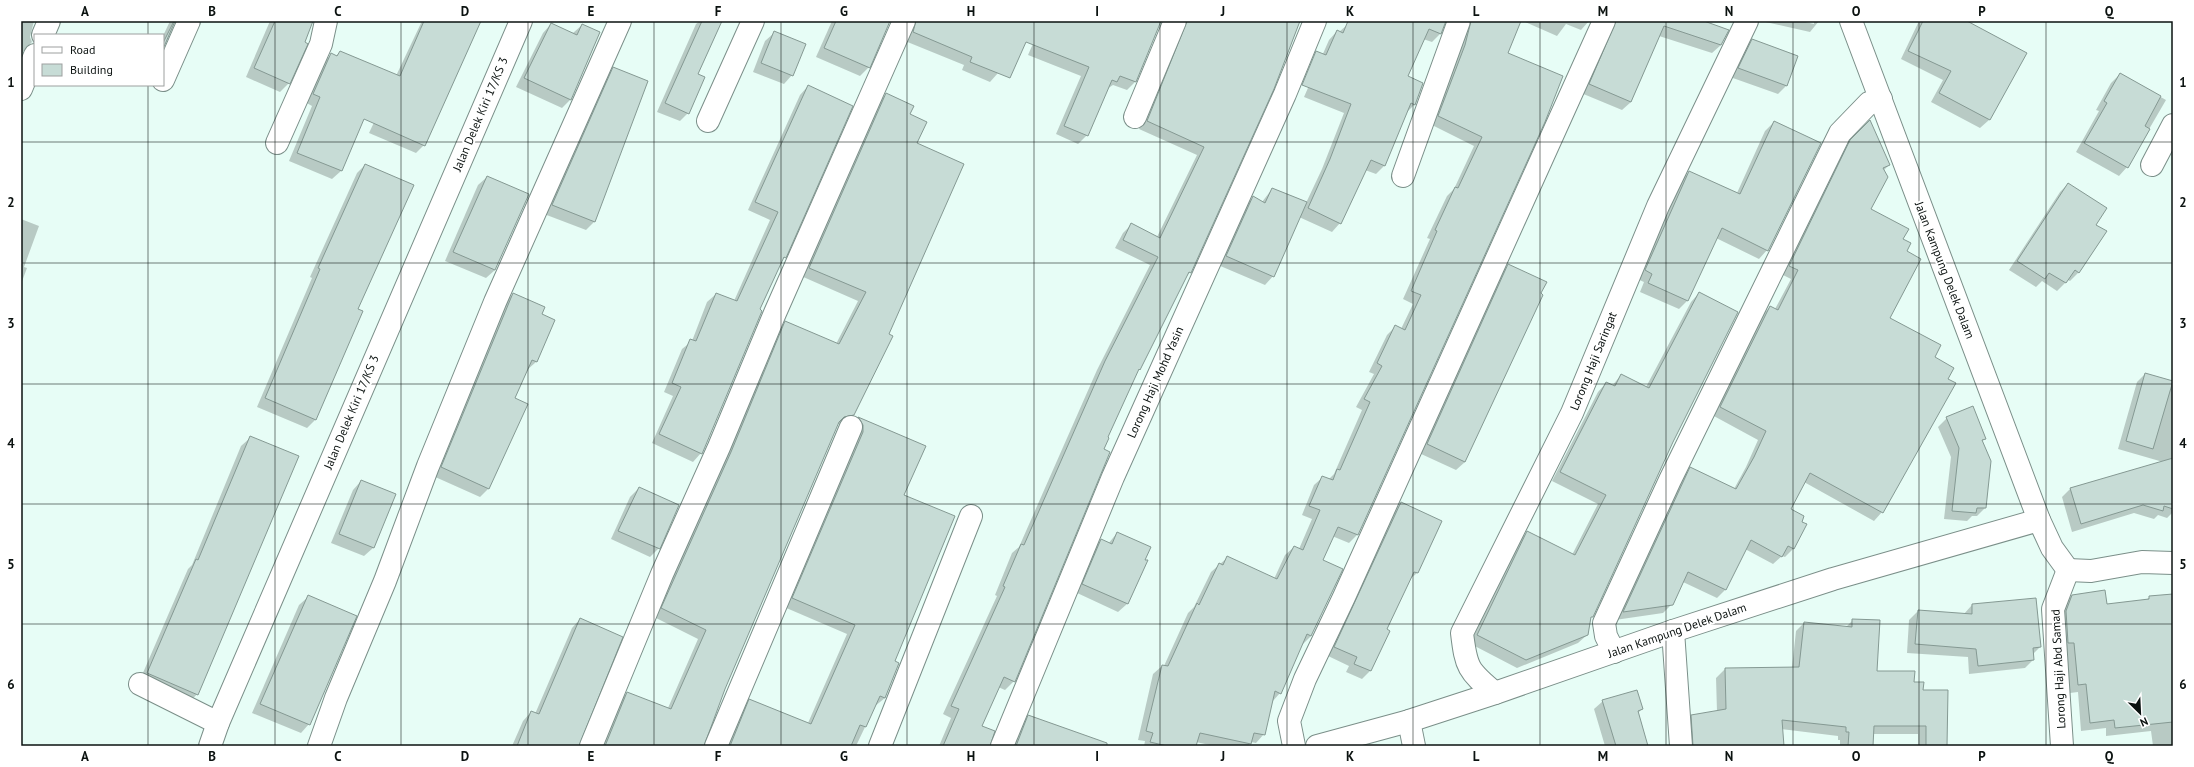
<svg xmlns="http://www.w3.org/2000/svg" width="2194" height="767" font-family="'PT Sans',sans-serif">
  <rect width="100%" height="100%" fill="#e7fdf6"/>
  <g fill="#0003">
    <path d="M21 21H34L30 37 32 42 21 54Z"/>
    <path d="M170 21H176L163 49V36Z"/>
    <path d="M270 21H312L289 83 280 92 246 77Z"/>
    <path d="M422 21H478L424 145 416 153 369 133Z"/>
    <path d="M700 21H716L696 74 688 113 680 121 657 112 696 24Z"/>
    <path d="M832 21H889L869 67 860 76 816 57Z"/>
    <path d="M904 21H1014L998 73 990 82 962 70 964 65 905 41Z"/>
    <path d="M1043 21H1160L1135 82 1127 90 1113 85 1107 89 1087 135 1078 144 1056 134 1081 76 1028 55Z"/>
    <path d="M1175 21H1300L1273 89 1190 272 1186 277 1136 373 1106 438 1014 681 1005 690 998 687 981 727 990 746H939L951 718 943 714 997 596 995 595 1012 553 1019 547 1097 370 1150 265 1115 248 1123 233 1131 225 1157 237 1197 155 1139 129 1178 35Z"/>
    <path d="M1382 21H1445L1440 34 1432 42 1423 39 1406 77 1415 104 1406 113 1384 166 1376 174 1365 170 1340 223 1332 232 1299 217 1273 276 1265 285 1218 265 1244 206 1253 198 1262 202 1272 189 1306 203 1322 169 1344 113 1304 97 1329 40 1337 31 1339 32 1347 25Z"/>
    <path d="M1460 21H1520L1507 54 1544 122 1357 535 1349 543 1332 536 1322 560 1311 636 1302 645 1280 693 1272 702 1264 734 1256 743 1251 742 1248 746H1214L1196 742 1195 746H1144L1145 741 1138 740 1153 674 1162 666H1164L1188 613 1194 607 1211 572 1228 557 1274 579 1285 555 1294 547 1299 549 1312 519 1302 515 1314 485 1323 477 1329 479 1334 474 1362 410 1356 407 1374 374 1369 372 1387 335 1395 327 1401 329 1413 304 1403 299 1430 239 1427 238 1447 196 1454 189 1474 146 1430 124Z"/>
    <path d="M1523 21H1589L1581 30 1566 24 1557 36Z"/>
    <path d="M1604 21H1701L1721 45 1712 53 1659 36 1631 102 1622 110 1581 93Z"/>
    <path d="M1761 21H1801L1814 24V22L1810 21H1819L1810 32Z"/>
    <path d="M1919 21H1971L1969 23 2025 53 1989 120 1980 128 1931 102 1943 80 1901 59Z"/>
    <path d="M551 24 573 33 582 25 598 33 570 100 562 108 516 87 543 33Z"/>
    <path d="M774 33 792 75 784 84 753 72 765 41Z"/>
    <path d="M1753 40 1786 86 1778 94 1730 77 1744 48Z"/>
    <path d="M340 52 361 124 341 171 332 179 289 161 312 106 305 102 322 63 331 55 335 57Z"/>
    <path d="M614 68 594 222 586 230 544 214 605 77Z"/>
    <path d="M2120 74 2166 100 2127 167 2119 176 2076 152 2099 111 2096 110 2111 83Z"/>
    <path d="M808 86 785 257 780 262 758 310 701 453 693 462 652 443 673 396 664 392 682 349 692 341 707 302 716 294 734 301 770 220 748 210 800 95Z"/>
    <path d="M886 94 909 115 916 144 853 415 844 423 837 424 724 689 703 746H600L619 701 627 693 668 708 698 639 654 617 777 330 786 322 836 344 858 301 801 276 878 103Z"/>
    <path d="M1774 122 1767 250 1759 259 1716 238 1687 301 1679 309 1640 292 1644 282 1637 279 1681 180 1689 172 1737 193 1765 131Z"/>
    <path d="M1869 122 1889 165 1883 171 1869 210 1902 239 1905 252 1888 319 1933 358 1882 512 1874 521 1804 482 1789 509 1793 549 1785 557 1782 556 1773 564 1745 549 1725 590 1717 598 1683 582 1672 604 1663 613 1615 620 1682 477 1691 468 1734 489 1746 467 1758 440 1712 415 1762 315 1770 307 1775 309 1791 279 1781 274 1842 150Z"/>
    <path d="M365 165 316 419 307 428 257 407 312 278 310 277 357 173Z"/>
    <path d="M487 177 495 270 486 278 445 261 478 185Z"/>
    <path d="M2068 184 2095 225 2105 232 2078 273 2070 281 2068 280 2057 291 2042 281 2036 287 2009 270 2060 192Z"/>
    <path d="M21 219 39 226 24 267 27 268 21 284Z"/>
    <path d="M1508 265 1465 462 1456 470 1419 453 1500 274Z"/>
    <path d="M1699 293 1672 442 1590 618 1587 635 1578 643 1517 668 1469 643 1519 541 1527 532 1572 555 1598 504 1552 481 1598 392 1606 383 1612 386 1621 375 1646 387 1691 302Z"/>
    <path d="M513 294 541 315 554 320 536 362 527 370 514 399 489 488 480 497 433 476 504 303Z"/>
    <path d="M2145 374 2173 382V512L2167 518 2158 515 2154 519 2134 513 2072 532 2062 497 2071 488 2163 462 2118 449 2137 382Z"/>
    <path d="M858 418 924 446 903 496 893 662 898 664 885 698 875 706 856 746H724L741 709 750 700 808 723 847 634 784 607 850 426Z"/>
    <path d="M1947 418 1985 438 1982 442 1985 508 1977 516H1972L1967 521 1944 519 1951 457 1938 427Z"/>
    <path d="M250 438 197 694 189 703 139 682 188 569 192 565 241 446Z"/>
    <path d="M361 481 395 495 373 548 364 556 331 543 353 490Z"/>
    <path d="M639 488 659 548 650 557 611 539 630 497Z"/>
    <path d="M1401 503 1417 573 1408 581 1386 630 1370 671 1362 679 1346 672 1349 666 1326 655 1392 512Z"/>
    <path d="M1117 533 1147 561 1127 604 1118 612 1075 592 1093 549 1101 540 1108 544Z"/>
    <path d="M2072 595 2106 605 2146 600 2150 597 2173 595V746H2153L2151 731 2106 736V728L2081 731 2078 692 2070 693 2066 651 2064 604Z"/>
    <path d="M308 597 309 724 301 733 252 713 299 605Z"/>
    <path d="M2035 599 2040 647 2033 654V660L2025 668 1969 674 1968 657 1907 653 1909 620 1918 611 1963 615 1972 605Z"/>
    <path d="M580 619 578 746H512L523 721 531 712 535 714 572 628Z"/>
    <path d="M1853 620 1876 672 1913 683 1922 691 1946 746H1918V734H1873V746H1840V740H1838V736L1781 729 1783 746H1685L1683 725 1692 716 1717 712 1716 678 1725 669 1792 668 1796 631 1804 623 1846 627Z"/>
    <path d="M1603 701 1642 709 1638 713 1647 746H1605L1594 709Z"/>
    <path d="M1029 716 1072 746H1012L1020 725Z"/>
  </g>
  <g fill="#c7dcd6" stroke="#859993">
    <path d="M174 21H175L163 49V43Z"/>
    <path d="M275 21H313L305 42 308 44 290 84 254 68Z"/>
    <path d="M424 21H481L425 146 364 119 342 171 297 153 320 97 313 94 331 53 337 56 340 51 400 76Z"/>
    <path d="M702 21H722L698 74 705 77 689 114 665 103Z"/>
    <path d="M836 21H890L870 68 824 48Z"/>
    <path d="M916 21H1161L1136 82 1120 76 1117 82 1112 80 1088 136 1064 126 1089 67 1026 42 1010 78 970 62 972 57 913 32Z"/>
    <path d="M1187 21H1300L1274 89 1191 273 1189 272 1140 370 1139 369 1108 437 1109 438 1104 449 1110 452 1015 682 1004 677 982 726 995 731 990 746H943L959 709 951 706 1005 587 1003 586 1021 544 1024 545 1105 361 1158 257 1123 240 1131 223 1160 238 1204 147 1147 121Z"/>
    <path d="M1348 21H1446L1441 34 1429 29 1408 76 1423 83 1415 105 1411 103 1385 166 1371 160 1341 224 1308 208 1330 159 1351 104 1302 85 1316 51 1326 55 1337 30 1343 33Z"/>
    <path d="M1471 21H1521L1508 53 1563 76 1545 122 1358 535 1338 527 1323 560 1343 569 1311 636 1307 634 1281 694 1275 691 1265 735 1254 733 1251 744 1200 733 1196 746H1167L1150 742 1153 733 1146 731 1162 665 1168 666 1197 603 1199 605 1219 563 1223 565 1227 556 1277 579 1294 546 1303 550 1320 510 1309 506 1322 476 1333 480 1337 469 1340 470 1370 402 1364 399 1382 366 1377 363 1395 325 1405 330 1421 295 1411 291 1437 231 1435 230 1455 187 1458 188 1482 137 1438 116 1465 45Z"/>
    <path d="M1616 21H1704L1729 30 1721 45 1664 26 1631 102 1589 84Z"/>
    <path d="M1923 21H1967L2027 53 1990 120 1939 93 1951 71 1908 51Z"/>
    <path d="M551 23 577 35 582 24 600 32 571 100 524 78Z"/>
    <path d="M774 31 806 44 793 76 761 63Z"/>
    <path d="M1752 39 1798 56 1787 86 1738 68Z"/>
    <path d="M613 67 648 81 595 222 552 205Z"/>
    <path d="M2120 73 2161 96 2145 126 2150 129 2128 168 2084 143 2107 103 2104 101Z"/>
    <path d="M808 85 853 106 786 258 784 257 760 309 762 311 702 454 659 434 681 387 672 383 690 339 696 341 716 293 737 301 778 212 755 202Z"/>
    <path d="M886 93 914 106 910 114 927 122 917 143 964 164 889 334 893 336 854 415 844 417 839 422 725 689 704 746H605L627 692 671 709 706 630 661 608 731 452 785 321 839 344 866 292 809 268Z"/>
    <path d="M1870 120 1890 165 1883 168 1888 177 1871 209 1909 229 1903 239 1911 243 1907 251 1921 259 1890 318 1941 345 1935 357 1954 368 1948 379 1956 383 1883 513 1810 473 1791 509 1804 516 1802 522 1807 524 1794 549 1788 546 1782 557 1751 540 1726 590 1688 572 1673 605 1623 612 1690 467 1736 489 1754 457 1766 431 1720 407 1770 306 1778 310 1798 270 1789 266 1850 140Z"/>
    <path d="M1774 121 1821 143 1768 251 1722 228 1688 301 1648 283 1652 274 1645 270 1689 171 1740 194Z"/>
    <path d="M365 164 414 185 358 309 363 311 316 420 265 398 320 269 318 268Z"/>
    <path d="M487 176 529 194 495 270 453 252Z"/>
    <path d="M2068 183 2107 208 2096 225 2107 231 2079 273 2075 270 2066 283 2049 273 2045 279 2017 261Z"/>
    <path d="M1272 188 1307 202 1274 277 1226 256 1253 196 1265 203Z"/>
    <path d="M1508 264 1547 282 1541 293 1543 295 1465 462 1427 444Z"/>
    <path d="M1699 292 1738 312 1673 442 1593 617H1591L1588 635 1526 660 1477 635 1527 531 1575 555 1606 495 1560 472 1606 382 1615 386 1621 374 1649 388Z"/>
    <path d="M513 293 545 307 542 314 555 320 537 362 532 360 515 398 528 404 489 489 441 467Z"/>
    <path d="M2145 373 2173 381 2153 449 2126 441Z"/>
    <path d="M1973 406 1986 439 1982 440 1991 461 1986 508H1977L1976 513 1952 511 1959 448 1946 417Z"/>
    <path d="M858 417 926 446 904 495 955 516 895 661 899 663 885 698 880 696 866 727 860 725 851 746H730L749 699 811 724 855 625 792 598 863 432V425Z"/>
    <path d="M250 436 299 456 198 695 147 673 196 559 198 560Z"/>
    <path d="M2173 458V509L2164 506 2163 511 2143 505 2081 524 2070 488Z"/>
    <path d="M361 480 396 494 374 548 339 534Z"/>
    <path d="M639 487 679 505 660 549 618 531Z"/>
    <path d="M1401 502 1442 521 1418 573 1414 572 1387 629 1390 631 1371 671 1354 664 1357 657 1334 647Z"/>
    <path d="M1117 532 1151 547 1145 560H1148L1128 604 1082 584 1101 539 1112 544Z"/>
    <path d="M2105 590 2107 604 2149 599V596L2173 594V722L2115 728 2114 720 2090 723 2086 684 2078 685 2074 643H2068L2066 611 2072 595Z"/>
    <path d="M308 595 357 616 310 725 260 704Z"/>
    <path d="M2036 598 2041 647 2033 648 2034 660 1978 666 1976 649 1915 644 1918 610 1972 614V604Z"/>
    <path d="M580 618 623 637 579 746H517L531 711 539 714Z"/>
    <path d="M1852 619 1880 620 1877 671H1915L1914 682H1924L1923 690H1948L1947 746H1926V726H1874L1873 746H1848L1849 732H1846V727L1782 720 1784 746H1693L1691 715 1726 709 1725 668 1799 667 1804 622 1852 627Z"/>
    <path d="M1637 690 1643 709 1638 711 1648 746H1616L1602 700Z"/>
    <path d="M1028 715 1107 743V746H1016Z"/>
  </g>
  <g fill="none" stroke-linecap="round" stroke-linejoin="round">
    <defs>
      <g id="street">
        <path d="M1851 21 2039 520 2052 548 2068 570"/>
        <path d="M43 35 49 21"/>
        <path d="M163 80 189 21"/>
        <path d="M21 89 35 55"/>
        <path d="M1135 117 1175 21"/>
        <path d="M708 121 753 21"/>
        <path d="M277 143 321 44 326 21"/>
        <path d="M2152 165 2173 125"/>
        <path d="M1403 176 1459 21"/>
        <path d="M2068 570 2091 571 2142 562 2173 563"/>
        <path d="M1673 631 1681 746"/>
        <path d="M1614 652 1606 636 1604 623 1670 480 1840 133 1869 103 1881 99"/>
        <path d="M140 684 218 723 521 21"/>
        <path d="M1495 693C1468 671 1466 667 1462 633L1572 413 1658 206 1747 21"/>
        <path d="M1409 721 1414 746"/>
        <path d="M210 746 218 723"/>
        <path d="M319 746 336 698 385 581 428 466 495 302 620 21"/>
        <path d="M591 746 662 574 719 447 775 313 904 21"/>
        <path d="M716 746 851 427"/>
        <path d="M880 746 971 516"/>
        <path d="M1002 746 1113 477 1285 94 1315 21"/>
        <path d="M1294 746 1289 721 1305 679 1344 597 1604 21"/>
        <path d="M1317 746 1409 721 1495 693 1673 631 1833 579 2039 520"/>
        <path d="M2062 746 2053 609 2068 570"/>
      </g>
    </defs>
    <use href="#street" stroke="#7b8f89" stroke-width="24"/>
    <use href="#street" stroke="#fff" stroke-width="22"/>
  </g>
  <path fill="none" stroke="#0b1210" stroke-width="1" stroke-opacity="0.55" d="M148 21V35M275 21V746M401 21V746M528 21V746M654 21V746M781 21V746M907 21V746M1034 21V746M1160 21V746M1287 21V746M1413 21V746M1540 21V746M1666 21V746M1793 21V746M1919 21V746M2046 21V746M148 85V746M21 142H2173M21 263H2173M21 384H2173M21 504H2173M21 624H2173"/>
  <g text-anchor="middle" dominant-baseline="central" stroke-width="4" stroke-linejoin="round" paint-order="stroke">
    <g font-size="12" fill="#0b1210" stroke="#fff">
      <text transform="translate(480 114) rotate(-67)">Jalan Delek Kiri 17/KS 3</text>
      <text transform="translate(1945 270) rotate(69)">Jalan Kampung Delek Dalam</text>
      <text transform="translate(1593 361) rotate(-68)">Lorong Haji Saringat</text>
      <text transform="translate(1155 382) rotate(-66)">Lorong Haji Mohd Yasin</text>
      <text transform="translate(351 412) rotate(-67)">Jalan Delek Kiri 17/KS 3</text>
      <text transform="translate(1677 630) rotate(-19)">Jalan Kampung Delek Dalam</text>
      <text transform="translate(2058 669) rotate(-93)">Lorong Haji Abd Samad</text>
    </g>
  </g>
  <rect width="2194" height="767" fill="none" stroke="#ffffff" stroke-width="44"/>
  <rect x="34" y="34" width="130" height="52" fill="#ffffff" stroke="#9da09f"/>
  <rect x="42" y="47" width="20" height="6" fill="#ffffff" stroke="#9da09f"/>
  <text x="70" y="54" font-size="12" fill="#0b1210">Road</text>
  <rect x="42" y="64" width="20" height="12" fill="#c7dcd6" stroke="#9da09f"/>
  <text x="70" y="74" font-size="12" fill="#0b1210">Building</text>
  <g transform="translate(2140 713) rotate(156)" stroke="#ffffff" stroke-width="3" paint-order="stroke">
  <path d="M0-3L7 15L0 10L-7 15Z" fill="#0b1210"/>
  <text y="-6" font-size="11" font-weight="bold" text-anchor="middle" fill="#0b1210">N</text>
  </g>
  <rect x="22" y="22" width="2150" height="723" fill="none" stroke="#0b1210" stroke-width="1.5"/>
  <g font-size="13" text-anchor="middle" font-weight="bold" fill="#0b1210">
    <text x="85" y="16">A</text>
    <text x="212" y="16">B</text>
    <text x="338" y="16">C</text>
    <text x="465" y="16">D</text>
    <text x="591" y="16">E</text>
    <text x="718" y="16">F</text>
    <text x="844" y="16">G</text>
    <text x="971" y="16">H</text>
    <text x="1097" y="16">I</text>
    <text x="1223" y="16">J</text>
    <text x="1350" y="16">K</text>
    <text x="1476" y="16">L</text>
    <text x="1603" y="16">M</text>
    <text x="1729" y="16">N</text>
    <text x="1856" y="16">O</text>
    <text x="1982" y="16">P</text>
    <text x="2109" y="16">Q</text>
    <text x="11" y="87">1</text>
    <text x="2183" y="87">1</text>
    <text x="11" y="207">2</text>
    <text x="2183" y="207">2</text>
    <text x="11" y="328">3</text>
    <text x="2183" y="328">3</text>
    <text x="11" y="448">4</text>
    <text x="2183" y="448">4</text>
    <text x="11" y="569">5</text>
    <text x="2183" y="569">5</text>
    <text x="11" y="689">6</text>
    <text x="2183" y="689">6</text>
    <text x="85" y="761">A</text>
    <text x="212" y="761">B</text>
    <text x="338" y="761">C</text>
    <text x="465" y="761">D</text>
    <text x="591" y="761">E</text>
    <text x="718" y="761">F</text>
    <text x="844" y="761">G</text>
    <text x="971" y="761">H</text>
    <text x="1097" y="761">I</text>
    <text x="1223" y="761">J</text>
    <text x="1350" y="761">K</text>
    <text x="1476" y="761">L</text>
    <text x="1603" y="761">M</text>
    <text x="1729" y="761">N</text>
    <text x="1856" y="761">O</text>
    <text x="1982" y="761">P</text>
    <text x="2109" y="761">Q</text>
  </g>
</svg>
